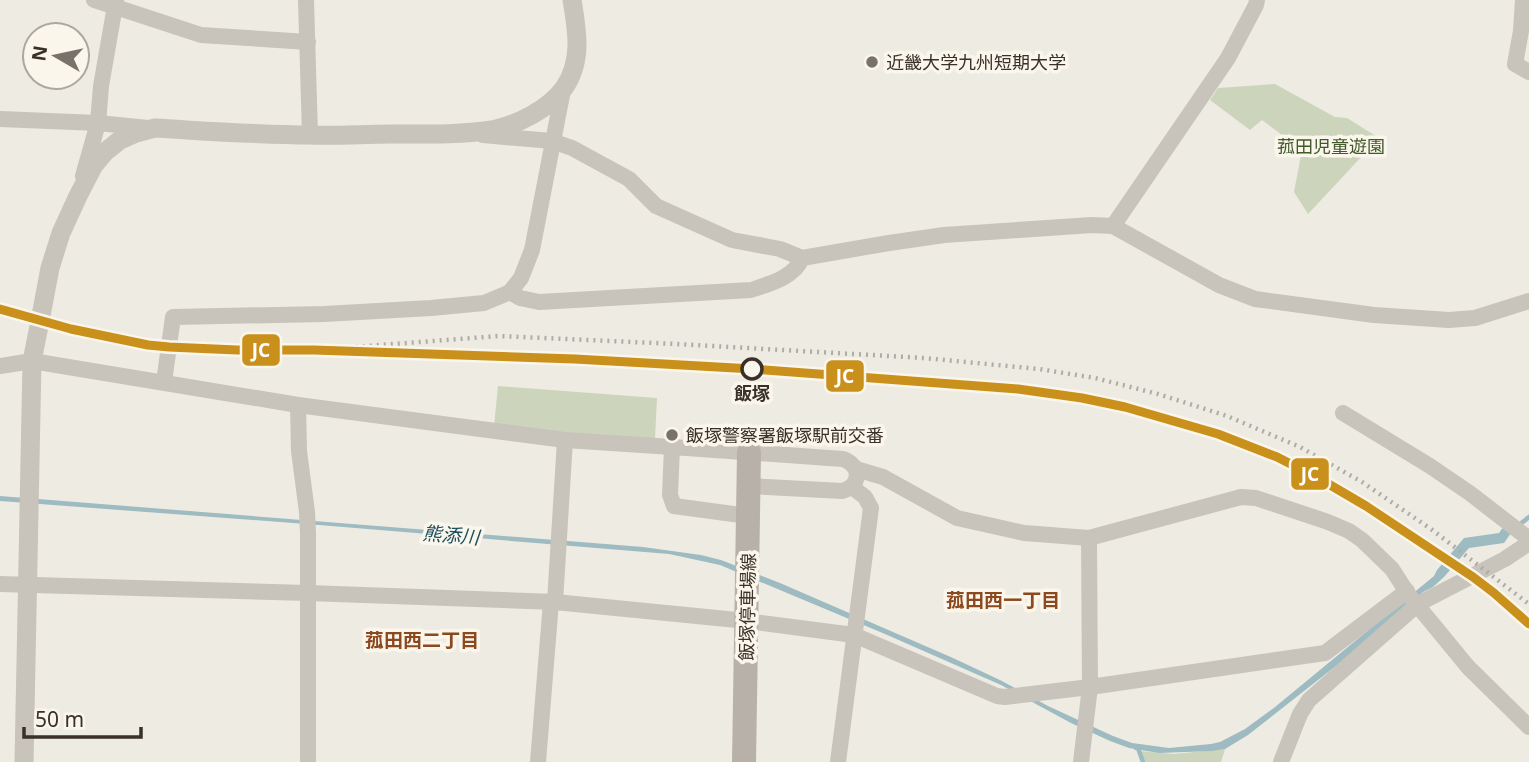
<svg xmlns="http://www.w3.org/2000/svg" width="1529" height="762" font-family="'Noto Sans','Noto Sans JP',sans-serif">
  <rect width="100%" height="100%" fill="#eeebe3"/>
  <g fill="#ccd5bc">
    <path d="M1275 84 1335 117 1347 118 1379 138 1308 214 1294 192 1302 150 1262 120 1250 130 1210 100 1218 88Z"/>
    <path d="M498 386 657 398 655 439 623 438 494 426Z"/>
    <path d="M1225 749 1221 762H1145L1140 751 1174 754Z"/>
  </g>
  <path fill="#9ebbc1" d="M0 496 643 547 701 555 721 560 780 583 953 658 1002 681 1048 706 1113 736 1132 743 1169 748 1211 744 1220 742 1245 729 1275 707 1434 576 1437 570 1464 538 1499 533 1504 526 1511 533 1504 543 1469 548 1444 577 1433 587 1423 592 1388 625 1248 735 1225 749 1212 751 1159 753 1129 748 1110 741 1071 723 1001 685 885 634 720 565 669 554 319 525 0 501Z"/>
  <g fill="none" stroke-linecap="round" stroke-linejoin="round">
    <g stroke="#9ebbc1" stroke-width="4.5">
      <path d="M1519 525 1529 517"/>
      <path d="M1136 748H1138L1143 762"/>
    </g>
    <g stroke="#c8c3bb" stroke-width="16">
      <path d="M94 0 201 35 308 42"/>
      <path d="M306 0 310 135"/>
      <path d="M1523 0 1521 31 1515 64 1529 72"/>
      <path d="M0 119 98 123 148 128"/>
      <path d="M483 135 552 141 572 148 629 179 656 206 732 240 780 249 802 258 889 243 944 235 1092 225 1113 226 1219 285 1255 299 1374 315 1449 320 1475 318 1529 301"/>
      <path d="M83 176 98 123 101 86 116 0"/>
      <path d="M1113 226 1228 58 1256 5 1257 0"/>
      <path d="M510 292 520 298 539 302 751 290C769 284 795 277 802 258"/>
      <path d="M0 366 32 361 298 405 427 422 565 440 672 447"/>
      <path d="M164 382 173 317 324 314 431 308 484 303 510 292 521 278 532 250 563 90"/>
      <path d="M298 405 299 451 307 512 308 533V762"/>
      <path d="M1343 413 1430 466 1471 494 1529 539"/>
      <path d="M856 469 883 477 957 518 1024 533 1089 538 1241 497 1256 498 1328 522 1349 531 1362 540 1392 569 1408 594 1468 667 1529 727"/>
      <path d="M748 516 674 506 670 495 672 447 843 459C862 466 861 486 842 491L749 486"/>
      <path d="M0 584 308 593 555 602 747 621 854 635 997 696 1005 697 1090 687 1325 653 1407 591"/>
      <path d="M555 602 565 440"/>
      <path d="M538 762 551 602"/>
      <path d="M838 762 871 508 865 497 852 487"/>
      <path d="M1081 762 1090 687 1089 538"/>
      <path d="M1281 762 1300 714 1309 700 1418 604 1505 559 1529 543"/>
    </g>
    <path stroke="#c8c3bb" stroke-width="19" d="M24 762 32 361 40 321 50 268 61 233 78 196 94 165 105 152 120 140 136 133 155 128C207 131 259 135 310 135 337 136 364 134 390 134 424 134 459 135 492 130 517 125 549 109 564 88 583 61 577 30 572 0"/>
    <path stroke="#b7b1aa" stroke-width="24" d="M744 762 749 453"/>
    <path stroke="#afaba6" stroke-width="4.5" stroke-dasharray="2 5" stroke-linecap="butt" d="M314 350 499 336 677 344 924 358 1039 369 1095 378 1158 394 1227 416 1300 447 1362 482 1431 529 1529 604"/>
    <defs>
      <path id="rail-1" d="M0 309 71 329 148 345 169 347 237 350H314L575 359 753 369 1018 389 1082 398 1125 407 1218 434 1277 457 1320 479 1366 506 1473 577 1494 593 1529 624"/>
    </defs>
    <use href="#rail-1" stroke="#fbf6eb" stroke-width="14"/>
    <use href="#rail-1" stroke="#ca901c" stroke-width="9"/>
  </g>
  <g fill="#78726a" stroke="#fbf6eb" stroke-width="2.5">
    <circle cx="872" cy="62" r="7"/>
    <circle cx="672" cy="435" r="7"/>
  </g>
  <circle fill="#fbf6eb" stroke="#393129" stroke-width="3.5" cx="752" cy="369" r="10"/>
  <g text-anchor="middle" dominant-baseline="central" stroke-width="7" stroke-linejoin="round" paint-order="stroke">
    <g font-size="18" fill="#393129" stroke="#fbf6eb" text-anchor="start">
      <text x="886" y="62">近畿大学九州短期大学</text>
      <text x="686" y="435">飯塚警察署飯塚駅前交番</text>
    </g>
    <g font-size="18" fill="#42592c" stroke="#fbf6eb">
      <text x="1331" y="146">菰田児童遊園</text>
    </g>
    <g font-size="18" font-weight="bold" fill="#393129" stroke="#fbf6eb">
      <text x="752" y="393">飯塚</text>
    </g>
    <g font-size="18" fill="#393129" stroke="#fbf6eb">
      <text transform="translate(747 607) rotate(-89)">飯塚停車場線</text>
    </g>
    <g font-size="19" font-style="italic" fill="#1d4f5d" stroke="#fbf6eb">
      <text transform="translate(451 535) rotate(5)">熊添川</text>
    </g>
    <g font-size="19" font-weight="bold" fill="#8b491f" stroke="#fbf6eb">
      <text x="1003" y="600">菰田西一丁目</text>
      <text x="422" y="640">菰田西二丁目</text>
    </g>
  </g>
  <g stroke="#fbf6eb" stroke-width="2.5">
    <rect x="241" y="333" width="40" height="34" rx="7" fill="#ca901c"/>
    <rect x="825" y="359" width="40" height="34" rx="7" fill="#ca901c"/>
    <rect x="1290" y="457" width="40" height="34" rx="7" fill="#ca901c"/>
  </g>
  <g font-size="19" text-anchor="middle" font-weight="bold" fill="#fff">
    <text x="261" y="357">JC</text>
    <text x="845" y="383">JC</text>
    <text x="1310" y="481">JC</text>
  </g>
  <g transform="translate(56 56) rotate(279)"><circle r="33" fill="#fbf6eb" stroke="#ada79d" stroke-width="2"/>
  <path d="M0-5L12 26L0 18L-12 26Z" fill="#78726a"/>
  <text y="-10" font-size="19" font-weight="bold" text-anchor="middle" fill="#393129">N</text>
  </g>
  <path d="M24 727v10h117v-10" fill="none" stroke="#393129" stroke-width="3.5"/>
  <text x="35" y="727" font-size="21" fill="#393129" stroke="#fbf6eb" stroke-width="5" paint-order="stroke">50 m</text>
</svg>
